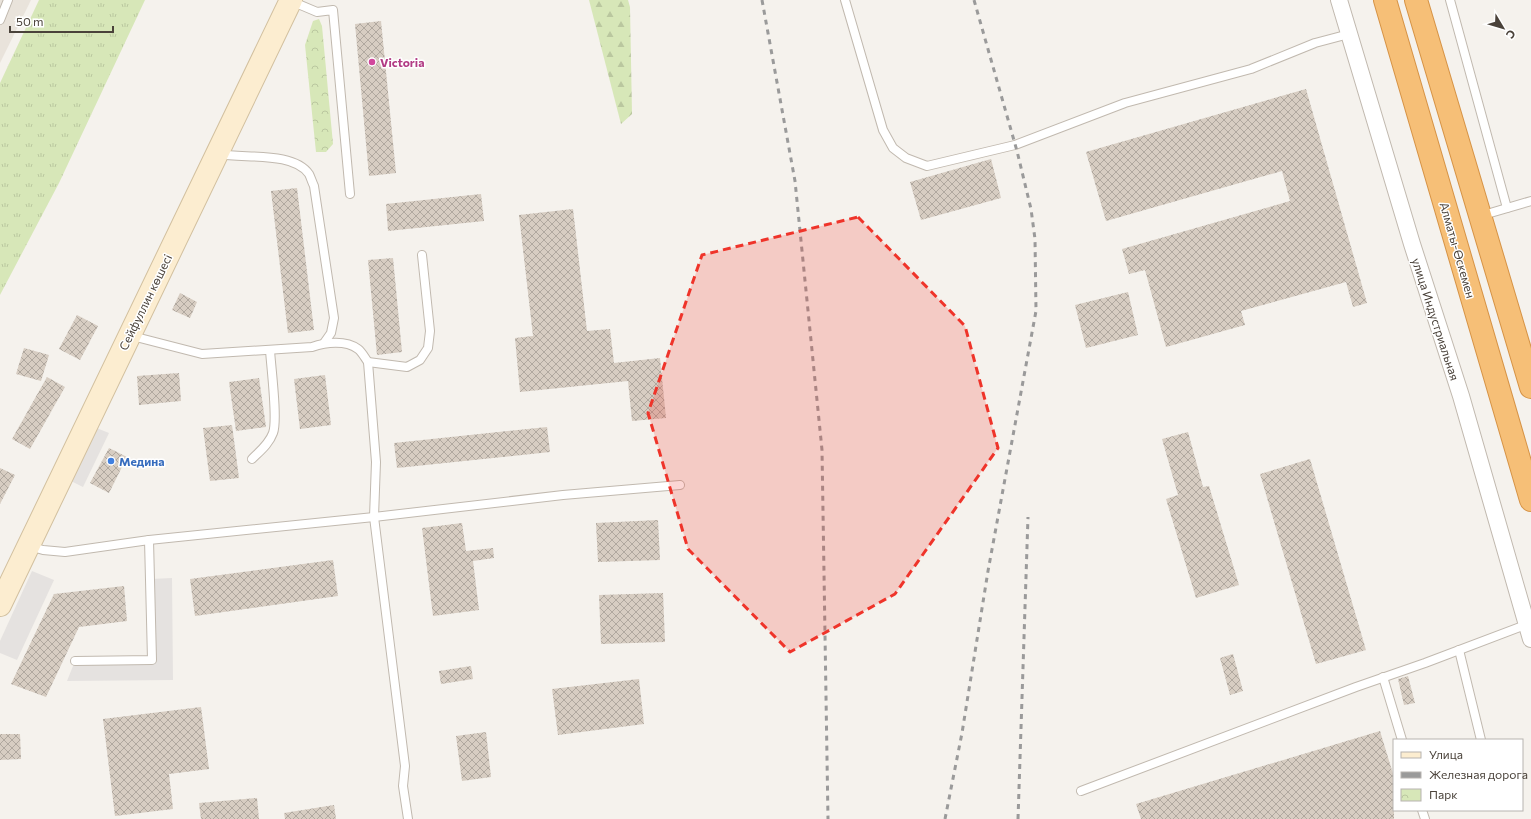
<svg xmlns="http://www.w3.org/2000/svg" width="1531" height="819" font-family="Commissioner,sans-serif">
  <defs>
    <pattern id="grass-tufts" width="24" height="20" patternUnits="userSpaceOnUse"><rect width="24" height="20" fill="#d7e7b8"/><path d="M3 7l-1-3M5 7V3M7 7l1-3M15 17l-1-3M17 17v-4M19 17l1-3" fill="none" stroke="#bac79f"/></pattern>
    <pattern id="forest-firs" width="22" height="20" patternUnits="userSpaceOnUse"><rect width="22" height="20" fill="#d7e7b8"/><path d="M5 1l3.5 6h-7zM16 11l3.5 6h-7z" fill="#bac79f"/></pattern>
    <pattern id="park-crowns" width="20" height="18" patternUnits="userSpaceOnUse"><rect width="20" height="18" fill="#d7e7b8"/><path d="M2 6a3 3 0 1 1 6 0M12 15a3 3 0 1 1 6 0" fill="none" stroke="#bac79f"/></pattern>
    <pattern id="building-cross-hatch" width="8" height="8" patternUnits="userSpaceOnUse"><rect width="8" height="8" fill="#d7cdc2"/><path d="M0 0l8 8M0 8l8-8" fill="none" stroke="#b0a89f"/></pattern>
  </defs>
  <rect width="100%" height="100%" fill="#f5f2ed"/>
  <path fill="#e9e3db" d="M0 0H31L0 63Z"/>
  <path fill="url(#grass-tufts)" d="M39 0H145L59 183 0 295V83Z"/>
  <path fill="url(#forest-firs)" d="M589 0H628L630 7 632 114 621 124Z"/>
  <path fill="url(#park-crowns)" d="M319 19 322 26 333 144 326 152H316L305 45 313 21Z"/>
  <g fill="#e5e2e0">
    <path d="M94 427 109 433 83 487 69 480Z"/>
    <path d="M32 571 54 580 17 660 0 653V641Z"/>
    <path d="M172 578 173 680 67 681 75 661 152 660 151 579Z"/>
  </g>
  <g fill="url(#building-cross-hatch)">
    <path d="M381 21 396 173 369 176 355 24Z"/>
    <path d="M1306 89 1367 303 1353 307 1346 282 1241 311 1245 325 1166 347 1145 270 1129 274 1122 249 1290 201 1282 171 1106 221 1086 152Z"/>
    <path d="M991 159 1001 198 921 220 910 182Z"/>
    <path d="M297 188 314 330 288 333 271 191Z"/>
    <path d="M481 194 484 221 388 231 386 204Z"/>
    <path d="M573 209 587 331 610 329 614 363 660 358 666 418 632 421 628 381 520 392 515 338 533 336 519 215Z"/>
    <path d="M393 258 402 352 377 355 368 260Z"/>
    <path d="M1128 292 1138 335 1086 348 1075 305Z"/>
    <path d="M180 293 197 302 190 318 172 310Z"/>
    <path d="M77 315 98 326 80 360 59 349Z"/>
    <path d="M24 348 49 355 41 381 16 374Z"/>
    <path d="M179 373 181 401 139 405 137 376Z"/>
    <path d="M325 375 331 425 300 429 294 379Z"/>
    <path d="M47 377 65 387 30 449 12 439Z"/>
    <path d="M259 378 266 427 236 431 229 382Z"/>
    <path d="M232 425 239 478 210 481 203 428Z"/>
    <path d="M547 427 550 452 397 468 394 443Z"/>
    <path d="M1188 432 1203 487 1209 486 1239 585 1196 598 1166 499 1178 495 1162 439Z"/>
    <path d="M109 448 127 457 109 493 90 483Z"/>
    <path d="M1310 459 1366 650 1316 664 1260 474Z"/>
    <path d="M0 468 15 475 0 504Z"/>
    <path d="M658 520 660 560 598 562 596 523Z"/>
    <path d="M462 523 466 551 493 548 494 558 473 561 479 610 433 616 422 528Z"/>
    <path d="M333 560 338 596 195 616 190 579Z"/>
    <path d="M124 586 127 621 79 627 46 697 11 684 54 594Z"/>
    <path d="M663 593 665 642 601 644 599 595Z"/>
    <path d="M1233 654 1243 691 1230 695 1220 658Z"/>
    <path d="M471 666 473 679 441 684 439 671Z"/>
    <path d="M1408 676 1415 703 1404 705 1398 679Z"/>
    <path d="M639 679 644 724 558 735 552 689Z"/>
    <path d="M201 707 209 769 169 774 173 809 115 816 103 719Z"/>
    <path d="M1380 731 1394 777V819H1141L1136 804Z"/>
    <path d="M486 732 491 777 462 781 456 736Z"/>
    <path d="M0 734H20L21 759 0 760Z"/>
    <path d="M257 798 259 819H201L199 803Z"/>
    <path d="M334 805 336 819H285L284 813Z"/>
  </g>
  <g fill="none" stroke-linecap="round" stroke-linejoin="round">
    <defs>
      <g id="lane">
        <path d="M845 0 883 130 893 148 906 158 927 166 1015 145 1125 103 1251 69 1315 43 1349 34"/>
        <path d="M1450 0 1507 208"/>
        <path d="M291 1 317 12 333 10 350 194"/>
        <path d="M0 20 8 0"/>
        <path d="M219 154C244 159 293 151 309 174 311 178 312 182 314 186L334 318 331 333 324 343"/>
        <path d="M1480 216 1531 201"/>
        <path d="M132 336 202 354 312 347C326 342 346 340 358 349 362 352 365 358 368 362L376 462 374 517 405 766 403 786 408 819"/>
        <path d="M368 362 407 367 420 360 428 348 430 331 422 255"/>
        <path d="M252 459C260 451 269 444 273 433 278 420 271 367 270 350"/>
        <path d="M29 546 43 550 65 552 149 540 374 517 563 495 680 485"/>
        <path d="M1459 650 1481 740"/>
        <path d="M75 661 152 660 149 540"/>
        <path d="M1383 677 1402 740"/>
        <path d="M1081 791 1356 687 1425 663 1528 624"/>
        <path d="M1422 810 1425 819"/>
      </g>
      <path id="street" d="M1339 0 1412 244 1461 396 1531 639"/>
      <path id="secondary" d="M0 605 291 0"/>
      <g id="highway">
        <path d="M1385 0 1531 500"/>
        <path d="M1416 0 1531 387"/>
      </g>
    </defs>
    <use href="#lane" stroke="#c1b9af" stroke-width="10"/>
    <use href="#street" stroke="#c1b9af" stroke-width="18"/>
    <use href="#secondary" stroke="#d2c09f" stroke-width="24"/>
    <use href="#highway" stroke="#d69346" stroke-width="24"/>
    <use href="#lane" stroke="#fff" stroke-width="8"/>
    <use href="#street" stroke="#fff" stroke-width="16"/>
    <use href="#secondary" stroke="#fcedd0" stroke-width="22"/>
    <use href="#highway" stroke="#f6bf77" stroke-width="22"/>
    <g stroke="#9a9a9a" stroke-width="3" stroke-dasharray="5 5" stroke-linecap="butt">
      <path d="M762 0 795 181 822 450 828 819"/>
      <path d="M945 819 962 733 988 571 1036 311 1035 239 1031 209 1017 151 974 0"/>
      <path d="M1018 819 1028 517"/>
    </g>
  </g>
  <path fill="#ef342a" fill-opacity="0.2" stroke="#ef342a" stroke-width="3" stroke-dasharray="8 5" stroke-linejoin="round" d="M858 217 965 326 998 448 895 594 790 652 688 549 648 413 702 255Z"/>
  <circle fill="#d1479c" stroke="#fff" stroke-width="1.5" cx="372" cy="62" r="4"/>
  <circle fill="#3f7fe0" stroke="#fff" stroke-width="1.5" cx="111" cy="461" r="4"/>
  <g text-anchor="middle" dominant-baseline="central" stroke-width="3" stroke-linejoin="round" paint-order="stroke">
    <g font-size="12" font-weight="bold" fill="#b23c85" stroke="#fff" text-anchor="start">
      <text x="380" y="62">Victoria</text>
    </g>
    <g font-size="12" fill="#4a423a" stroke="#fff">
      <text transform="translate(1458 250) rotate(74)">Алматы-Өскемен</text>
      <text transform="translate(145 302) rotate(-64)">Сейфуллин көшесі</text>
      <text transform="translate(1436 319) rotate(72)">улица Индустриальная</text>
    </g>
    <g font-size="12" font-weight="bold" fill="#366cbe" stroke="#fff" text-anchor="start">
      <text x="119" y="461">Медина</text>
    </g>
  </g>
  <rect x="1393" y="739" width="130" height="72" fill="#ffffff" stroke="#b7b3b0"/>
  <rect x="1401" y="752" width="20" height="6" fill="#fcedd0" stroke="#b7b3b0"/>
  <text x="1429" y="759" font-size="12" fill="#4a423a">Улица</text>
  <rect x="1401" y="772" width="20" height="6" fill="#9a9a9a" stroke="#b7b3b0"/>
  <text x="1429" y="779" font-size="12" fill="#4a423a">Железная дорога</text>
  <rect x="1401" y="789" width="20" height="12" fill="url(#park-crowns)" stroke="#b7b3b0"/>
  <text x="1429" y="799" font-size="12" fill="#4a423a">Парк</text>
  <g transform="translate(1503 28) rotate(128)" stroke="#ffffff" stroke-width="3" paint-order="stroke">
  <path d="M0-3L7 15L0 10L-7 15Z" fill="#4a423a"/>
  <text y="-6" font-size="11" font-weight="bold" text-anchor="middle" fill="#4a423a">С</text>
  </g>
  <path d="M10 26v6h103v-6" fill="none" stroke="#4a423a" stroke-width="2"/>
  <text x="16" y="26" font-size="12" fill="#4a423a" stroke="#ffffff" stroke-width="3" paint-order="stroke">50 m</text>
</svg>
